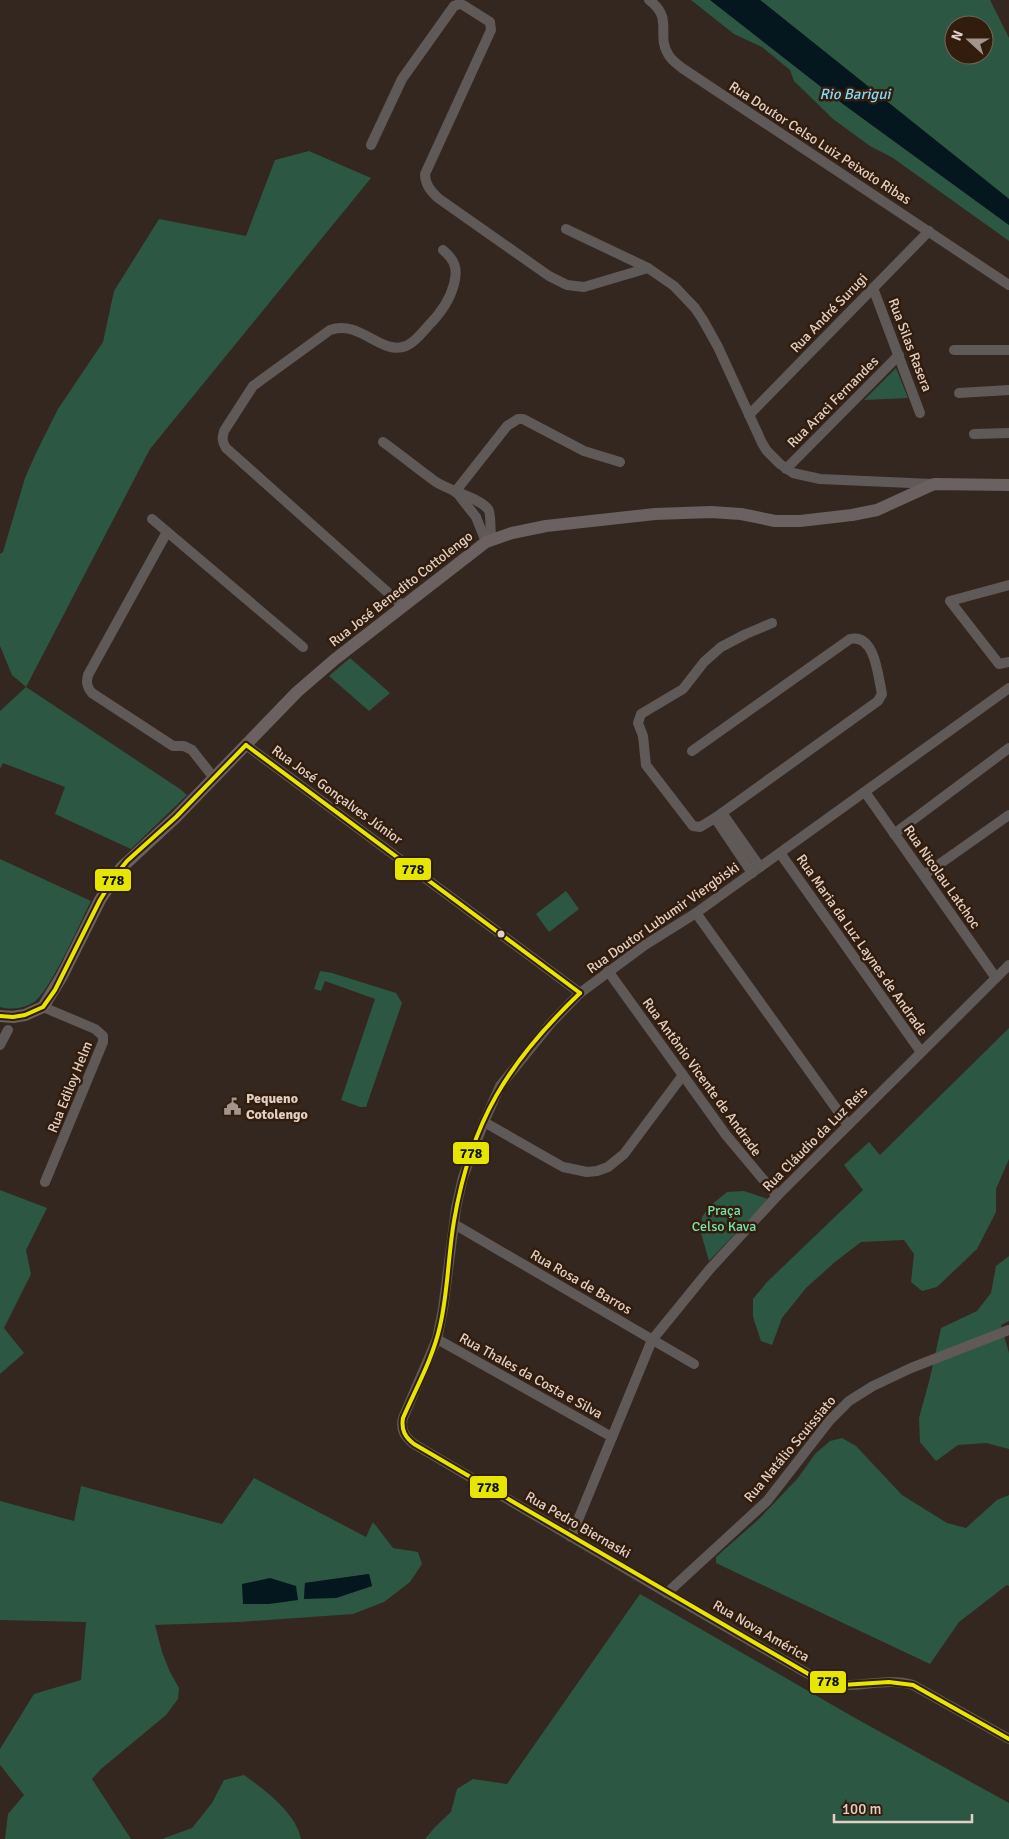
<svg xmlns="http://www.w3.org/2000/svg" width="1009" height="1839" font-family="Signika,sans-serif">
  <rect width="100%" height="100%" fill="#34271f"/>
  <g fill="#2c5742" fill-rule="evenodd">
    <path d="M691 0H710L712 1 843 104 1009 225V241L893 158 870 146 833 119 794 81 790 70 762 47 734 34Z"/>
    <path d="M760 0H990L1009 38V199ZM954 25H984V55H954Z"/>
    <path d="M309 151 371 178 150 449 26 687 180 789 187 795 131 849 55 814 65 787 3 763 0 769V711L26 687 12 675 0 646V554L3 552 25 478 36 453 58 409 103 342 114 291 159 219 246 236 275 160Z"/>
    <path d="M896 368 908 398 864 400Z"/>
    <path d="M350 658 390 693 369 711 329 676Z"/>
    <path d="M0 859 91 901C81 921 50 992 34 1002 23 1009 11 1010 0 1007Z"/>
    <path d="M566 891 579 909 549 932 536 914Z"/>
    <path d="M320 971 332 973 396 993 402 1003 366 1107H360L341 1100 375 999 325 981 321 991 314 989Z"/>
    <path d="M1009 1028V1159L996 1189V1212L977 1249 937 1287 922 1291 911 1282 914 1254 904 1240 861 1242 835 1262 806 1288 782 1318 772 1345 761 1341 753 1317V1299L767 1282 863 1190 844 1165 869 1142 880 1155Z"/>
    <path d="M0 1190 47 1208 26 1250 31 1274 4 1328 24 1353 0 1374Z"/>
    <path d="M744 1191 768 1199 709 1261 701 1233 702 1217 710 1206 727 1192Z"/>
    <path d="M1009 1256V1321L1001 1325 1009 1353V1449L986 1443 958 1445 936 1461 920 1442 919 1418 930 1378 941 1328 977 1311 991 1293 996 1266Z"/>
    <path d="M842 1438 856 1446 902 1495 947 1523 966 1528 997 1500 1009 1495V1586L1007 1585 959 1622 930 1664 716 1563V1557L759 1519 798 1478 815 1454 830 1441Z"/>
    <path d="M254 1478 366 1537 373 1522 393 1548 418 1552 422 1564 410 1582 384 1602 353 1614 239 1622 155 1625 162 1652 170 1672 179 1688 178 1699 166 1715 101 1769 92 1779 131 1839H5L8 1814 24 1795 0 1765V1749L34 1694 81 1680 86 1622 0 1620V1501L74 1521 81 1486 222 1524ZM369 1574 372 1586 336 1598H304L305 1583Z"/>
    <path d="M640 1594 855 1718 1009 1803V1839H425L435 1827 451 1812 457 1789 473 1779 507 1784Z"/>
    <path d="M244 1775C265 1790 296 1813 301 1839H162L192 1828 212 1803 224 1780Z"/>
  </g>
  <g fill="#05171e">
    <path d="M710 0H760L1009 199V225L843 104Z"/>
    <path d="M369 1574 372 1586 336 1598 304 1599 305 1583Z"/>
    <path d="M270 1578 296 1586 298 1600 269 1604H243L242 1584Z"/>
  </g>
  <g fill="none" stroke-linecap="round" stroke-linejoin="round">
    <g stroke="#5f5958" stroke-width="10">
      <path d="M649 0C674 18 656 35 668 54 671 60 677 64 682 68L1009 285"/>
      <path d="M371 145 402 79 454 6 459 4 463 5 490 22 491 30 425 174C425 185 431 191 438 198L549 276 567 285 584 287 648 268 674 286 695 308 703 320 718 347 762 443 767 451 780 464 793 473 820 479 933 484"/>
      <path d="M566 229 648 268"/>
      <path d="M873 288 920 413"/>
      <path d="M954 350H1009"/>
      <path d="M959 393 1009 390"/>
      <path d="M749 415 929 231"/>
      <path d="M974 434 1009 433"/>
      <path d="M383 442C401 455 418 469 436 482 450 491 478 497 488 509 492 514 489 531 492 539"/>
      <path d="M786 469 899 355"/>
      <path d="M455 492 507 426 518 419H523L584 451 620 462"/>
      <path d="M458 494 476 517 486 542"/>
      <path d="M152 519 303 647"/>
      <path d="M167 532 88 675C86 683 87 687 92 693L173 746H184L192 750 214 778"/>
      <path d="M1009 585 950 601 999 664 1009 662"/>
      <path d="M403 606 226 448C222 442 222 438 224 431L253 386 330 330C360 319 381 356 406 346 415 342 422 333 428 326 440 314 450 300 454 284 458 269 455 260 443 250"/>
      <path d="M1009 688 696 913 645 945 580 993 551 1023 500 1086 484 1122 463 1177 456 1208 443 1309 437 1339 403 1418C400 1430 405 1437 414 1444L667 1593 817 1679C851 1694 880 1675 913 1685L1009 1739"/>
      <path d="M246 745 580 993"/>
      <path d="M692 751 850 639C875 633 878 676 882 694L878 701 715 818 700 827 693 826 646 765 643 736 638 723 641 714 683 689 704 662 721 647 746 634 772 623"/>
      <path d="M865 792 996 978"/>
      <path d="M722 813 760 867"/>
      <path d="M715 818 752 873"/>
      <path d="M894 834 1009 748"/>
      <path d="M780 853 921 1052"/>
      <path d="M924 875 1009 815"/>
      <path d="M696 913 848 1125"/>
      <path d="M608 971 726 1135 777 1196"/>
      <path d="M43 1007 95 1029 103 1036V1042L45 1182"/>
      <path d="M0 1045 8 1030"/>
      <path d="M484 1122 563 1167 587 1172 597 1171 608 1167 624 1154 683 1075"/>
      <path d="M454 1224 694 1364"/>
      <path d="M437 1339 612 1437"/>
      <path d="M571 1537 652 1340 709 1270 777 1196 1009 965"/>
      <path d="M667 1593 767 1501 830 1420 849 1401 873 1386 911 1368 1009 1330"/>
    </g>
    <path stroke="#6a6160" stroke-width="12" d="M0 1016 13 1017 25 1015 43 1007 62 976 100 900 121 868 176 817 297 692 334 660 486 542 512 533 546 526 655 514 711 512 741 514 775 521H800L852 515 877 510 934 484 1009 485"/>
    <defs>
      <g id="bus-1">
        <path d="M246 745 580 993"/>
        <path d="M580 993C508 1062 471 1121 454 1221 448 1256 448 1292 440 1326 433 1358 416 1388 403 1418 401 1430 405 1437 414 1444L817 1679 842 1685 889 1682 913 1685 1009 1739"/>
        <path d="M0 1016 13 1017 25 1015 43 1007 55 990 100 900 115 876 127 861 176 817 246 745"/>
      </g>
    </defs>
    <use href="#bus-1" stroke="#321c0c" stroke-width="8"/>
    <use href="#bus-1" stroke="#e6e600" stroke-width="4"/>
  </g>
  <defs>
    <symbol id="civic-bare" viewBox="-9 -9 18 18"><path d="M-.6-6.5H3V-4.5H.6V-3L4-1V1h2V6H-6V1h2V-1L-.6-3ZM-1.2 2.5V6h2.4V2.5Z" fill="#a4958c" stroke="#321c0c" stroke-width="2.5" paint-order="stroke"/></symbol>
  </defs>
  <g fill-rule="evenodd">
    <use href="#civic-bare" x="220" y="1094" width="25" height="25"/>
  </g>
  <circle fill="#e0d0c6" stroke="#321c0c" stroke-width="2" cx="501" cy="934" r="4.5"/>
  <g text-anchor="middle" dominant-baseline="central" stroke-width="5" stroke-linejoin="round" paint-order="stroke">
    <g font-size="14" fill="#e0d0c6" stroke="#321c0c">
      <text transform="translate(820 143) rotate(33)">Rua Doutor Celso Luiz Peixoto Ribas</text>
      <text transform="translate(829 313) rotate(-46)">Rua André Surugi</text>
      <text transform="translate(910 345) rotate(69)">Rua Silas Rasera</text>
      <text transform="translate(833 402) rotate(-45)">Rua Araci Fernandes</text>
      <text transform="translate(401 589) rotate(-38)">Rua José Benedito Cottolengo</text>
      <text transform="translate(337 795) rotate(36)">Rua José Gonçalves Júnior</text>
      <text transform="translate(942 877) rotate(55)">Rua Nicolau Latchoc</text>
      <text transform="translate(663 918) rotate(-35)">Rua Doutor Lubumir Viergbiski</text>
      <text transform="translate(862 945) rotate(55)">Rua Maria da Luz Laynes de Andrade</text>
      <text transform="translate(702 1077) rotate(54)">Rua Antônio Vicente de Andrade</text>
      <text transform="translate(70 1087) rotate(-68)">Rua Ediloy Helm</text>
      <text transform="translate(815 1139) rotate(-45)">Rua Cláudio da Luz Reis</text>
      <text transform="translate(581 1282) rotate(30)">Rua Rosa de Barros</text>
      <text transform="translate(531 1376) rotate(29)">Rua Thales da Costa e Silva</text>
      <text transform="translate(790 1449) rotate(-50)">Rua Natálio Scuissiato</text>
      <text transform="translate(578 1525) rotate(30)">Rua Pedro Biernaski</text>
      <text transform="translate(761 1631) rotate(30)">Rua Nova América</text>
    </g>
    <g font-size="14" font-weight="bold" fill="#e0d0c6" stroke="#321c0c" text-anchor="start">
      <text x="246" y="1098">Pequeno<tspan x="246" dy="16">Cotolengo</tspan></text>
    </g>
    <g font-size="14" fill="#78e3b2" stroke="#321c0c">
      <text x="724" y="1210">Praça<tspan x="724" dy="16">Celso Kava</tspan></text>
    </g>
    <g font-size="15" font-style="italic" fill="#81dbfd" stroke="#321c0c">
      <text x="855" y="94">Rio Barigui</text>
    </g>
  </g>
  <g stroke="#321c0c" stroke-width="2">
    <rect x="394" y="857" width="38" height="24" rx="5" fill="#e6e600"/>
    <rect x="94" y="868" width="38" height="24" rx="5" fill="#e6e600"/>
    <rect x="452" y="1141" width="38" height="24" rx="5" fill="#e6e600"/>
    <rect x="469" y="1475" width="39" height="24" rx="5" fill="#e6e600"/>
    <rect x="809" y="1670" width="38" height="24" rx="5" fill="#e6e600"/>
  </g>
  <g font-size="14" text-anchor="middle" font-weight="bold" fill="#111">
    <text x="413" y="874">778</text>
    <text x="113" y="885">778</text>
    <text x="471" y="1158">778</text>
    <text x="488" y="1492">778</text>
    <text x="828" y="1686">778</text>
  </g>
  <g transform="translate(969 40) rotate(291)"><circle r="24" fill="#321c0c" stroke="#786456"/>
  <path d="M0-4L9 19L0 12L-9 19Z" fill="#a4958c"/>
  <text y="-8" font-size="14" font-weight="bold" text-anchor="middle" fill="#e0d0c6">N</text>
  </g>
  <path d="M834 1814v8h138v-8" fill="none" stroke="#e0d0c6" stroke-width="2.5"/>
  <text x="842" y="1814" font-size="15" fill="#e0d0c6" stroke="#321c0c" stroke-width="4" paint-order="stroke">100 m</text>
</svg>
